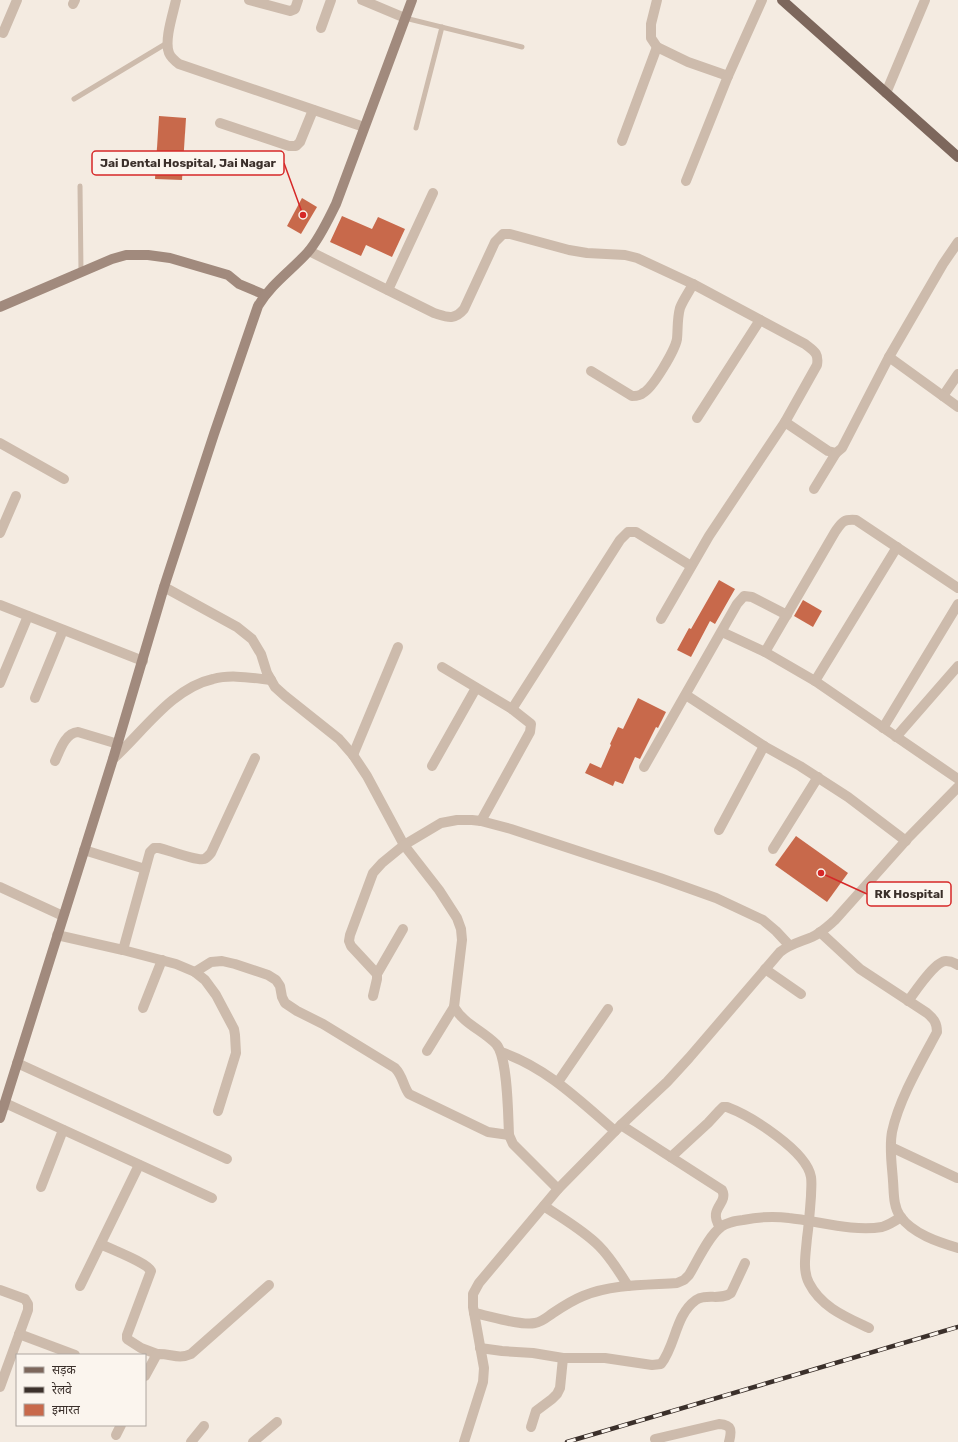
<svg xmlns="http://www.w3.org/2000/svg" width="958" height="1442" font-family="Rubik,'Noto Sans Devanagari',sans-serif">
  <rect width="100%" height="100%" fill="#f4ebe1"/>
  <g fill="#c8694b">
    <path d="M159 116 186 118 182 180 155 179Z"/>
    <path d="M302 198 317 207 301 234 287 226Z"/>
    <path d="M342 216 372 229 378 217 405 229 392 257 366 245 361 256 330 242Z"/>
    <path d="M719 580 735 589 715 624 710 621 691 657 677 650 689 628 691 629Z"/>
    <path d="M803 600 822 611 813 627 794 616Z"/>
    <path d="M638 698 666 712 658 728 656 727 640 759 635 757 623 784 615 781 613 786 585 773 590 763 601 768 611 745 610 744 618 727 623 729Z"/>
    <path d="M796 836 848 873 827 902 775 865Z"/>
  </g>
  <g fill="none" stroke-linecap="round" stroke-linejoin="round">
    <g stroke="#cdbbac" stroke-width="5">
      <path d="M405 18 522 47"/>
      <path d="M74 99 167 43"/>
      <path d="M416 128 442 27"/>
      <path d="M80 186 81 272"/>
    </g>
    <g stroke="#cdbbac" stroke-width="10">
      <path d="M176 0C173 14 164 40 169 53 171 58 175 61 179 64L364 127"/>
      <path d="M249 0 290 11 295 9 298 0"/>
      <path d="M362 0 405 18"/>
      <path d="M657 0 651 24V38L657 47 688 62 728 76"/>
      <path d="M73 4 75 0"/>
      <path d="M321 28 331 0"/>
      <path d="M3 33 17 0"/>
      <path d="M886 93 925 0"/>
      <path d="M220 123 289 146H296L300 142 313 110"/>
      <path d="M622 141 657 47"/>
      <path d="M686 181 728 76 762 0"/>
      <path d="M309 251 434 313C447 317 454 321 464 309L495 242 503 234H510L569 250 587 253 625 255 637 258 693 284 805 344C814 351 819 353 817 365L785 422 709 536 661 619"/>
      <path d="M388 290 433 193"/>
      <path d="M889 357 943 264 958 242"/>
      <path d="M591 371 632 396C636 396 640 396 643 393 653 388 675 350 677 339 678 329 677 319 680 308 683 300 689 292 693 284"/>
      <path d="M943 396 958 374"/>
      <path d="M697 418 760 320"/>
      <path d="M785 422 828 451 836 453 842 448 889 357 958 407"/>
      <path d="M0 443 64 479"/>
      <path d="M814 489 836 453"/>
      <path d="M0 533 16 496"/>
      <path d="M164 587 237 627 252 639 261 654 267 673 275 687 285 696 339 739 353 755 367 776 404 845 439 890 457 918 461 929 462 940 454 1007C464 1024 482 1030 496 1044 508 1057 508 1115 509 1135L513 1144 558 1189"/>
      <path d="M0 605 143 661"/>
      <path d="M722 632 765 652 815 681 958 779"/>
      <path d="M765 652 835 532C842 522 843 519 856 520L958 588"/>
      <path d="M442 667 512 709 531 724 530 732 481 821"/>
      <path d="M815 681 897 547"/>
      <path d="M0 683 28 616"/>
      <path d="M686 695 764 746 800 766 848 797 906 841"/>
      <path d="M35 698 63 630"/>
      <path d="M512 709 620 540 628 532H636L691 566"/>
      <path d="M883 728 958 604"/>
      <path d="M896 737 958 666"/>
      <path d="M353 755 398 647"/>
      <path d="M113 759C143 732 172 688 213 679 231 674 252 678 271 680"/>
      <path d="M55 761C60 750 65 733 78 732L118 744"/>
      <path d="M432 766 476 688"/>
      <path d="M644 767 737 604 744 596 752 597 787 615"/>
      <path d="M719 830 764 746"/>
      <path d="M773 849 818 777"/>
      <path d="M84 850 145 869"/>
      <path d="M0 887 63 916"/>
      <path d="M820 932 860 969 927 1013C934 1019 937 1023 937 1032 921 1062 899 1099 892 1132 889 1148 892 1165 893 1181 894 1192 893 1206 900 1216 913 1234 938 1242 958 1248"/>
      <path d="M57 935 123 950 176 964 195 972 205 980 216 995 234 1029 235 1035 236 1053 218 1111"/>
      <path d="M123 950 150 852 154 848H159C168 850 197 861 204 859 207 858 209 855 211 853L255 758"/>
      <path d="M765 969 801 994"/>
      <path d="M195 972 211 962 222 961 235 964 268 975 276 980 280 986 282 997 285 1003 297 1011 323 1024 395 1068C403 1076 403 1086 409 1094L488 1132 509 1135"/>
      <path d="M377 974 403 929"/>
      <path d="M373 996 377 979V974L351 946 349 941 350 935 373 873 382 863 404 845 441 823 457 820H472L481 821 511 829 660 878 716 898 763 920 776 931 789 945"/>
      <path d="M908 1001C915 992 935 961 946 961 950 961 955 963 958 965"/>
      <path d="M143 1008 162 960"/>
      <path d="M427 1051 454 1007"/>
      <path d="M501 1052C546 1067 580 1101 615 1131"/>
      <path d="M17 1063 227 1159"/>
      <path d="M558 1082 608 1009"/>
      <path d="M5 1103 212 1198"/>
      <path d="M621 1125 722 1190C729 1204 707 1208 720 1227"/>
      <path d="M891 1147 957 1178"/>
      <path d="M671 1157 708 1123 720 1110 723 1107H727C751 1116 807 1151 811 1177 812 1183 811 1190 811 1196 810 1210 809 1224 807 1238 806 1252 802 1270 809 1283 821 1307 846 1317 869 1328"/>
      <path d="M41 1187 63 1130"/>
      <path d="M544 1206C563 1219 583 1230 599 1246 611 1258 620 1273 628 1286"/>
      <path d="M101 1244C112 1250 146 1262 151 1271L127 1335V1339L141 1348 157 1354"/>
      <path d="M80 1286 139 1165"/>
      <path d="M0 1290 25 1299 28 1304V1310L0 1387"/>
      <path d="M474 1313C490 1316 520 1326 535 1323 542 1322 547 1317 553 1313 562 1307 573 1300 583 1296 612 1284 647 1285 677 1283L684 1280 689 1275C697 1262 709 1235 721 1227 727 1222 735 1221 743 1220 758 1217 774 1216 789 1218 818 1221 853 1232 882 1227 889 1225 895 1221 901 1217"/>
      <path d="M19 1334 75 1355"/>
      <path d="M480 1348 502 1351 533 1353 563 1358H605L652 1365 661 1364C676 1345 675 1315 696 1300 706 1293 721 1301 731 1293L745 1263"/>
      <path d="M145 1376 157 1354C170 1353 178 1360 191 1354L269 1285"/>
      <path d="M531 1427 536 1411 552 1399 557 1394 560 1388 563 1358"/>
      <path d="M116 1435 121 1425"/>
      <path d="M655 1439 719 1424C732 1425 732 1430 729 1442"/>
      <path d="M191 1442 204 1426"/>
      <path d="M253 1442 277 1422"/>
    </g>
    <path stroke="#cdbbac" stroke-width="10" d="M464 1442 483 1382 484 1368 473 1307V1294L479 1283 558 1189 621 1125 667 1082 689 1058 780 952C790 944 800 942 812 937 821 933 828 926 835 920L909 837 958 787"/>
    <g stroke="#a18a7d" stroke-width="10">
      <path d="M0 307 112 259 126 255H148L170 258 228 275 239 284 265 295"/>
      <path d="M0 1118 113 759 164 587 214 434 258 306C271 284 292 270 308 252 320 238 328 220 336 204L412 0"/>
    </g>
    <path stroke="#7d675c" stroke-width="10" d="M782 0 958 157"/>
    <defs>
      <path id="rail" d="M567 1442 958 1327"/>
    </defs>
    <use href="#rail" stroke="#3b302b" stroke-width="4.5"/>
    <use href="#rail" stroke="#fbf5ee" stroke-width="3" stroke-dasharray="9" stroke-linecap="butt"/>
  </g>
  <path fill="none" stroke="#d62828" stroke-width="1.5" d="M303 215L284 163M821 873L867 894"/>
  <g fill="#d62828" stroke="#fbf5ee" stroke-width="1.5">
    <circle cx="303" cy="215" r="4"/>
    <circle cx="821" cy="873" r="4"/>
  </g>
  <g fill="#fbf5ee" stroke="#d62828" stroke-width="1.5">
    <rect x="92" y="151" width="192" height="24" rx="4"/>
    <rect x="867" y="882" width="84" height="24" rx="4"/>
  </g>
  <g font-size="12" text-anchor="middle" font-weight="bold" fill="#3b302b">
    <text x="188" y="167">Jai Dental Hospital, Jai Nagar</text>
    <text x="909" y="898">RK Hospital</text>
  </g>
  <rect x="16" y="1354" width="130" height="72" fill="#fbf5ee" stroke="#aea6a0"/>
  <rect x="24" y="1367" width="20" height="6" fill="#7d675c" stroke="#aea6a0"/>
  <text x="52" y="1374" font-size="12" fill="#3b302b">सड़क</text>
  <rect x="24" y="1387" width="20" height="6" fill="#3b302b" stroke="#aea6a0"/>
  <text x="52" y="1394" font-size="12" fill="#3b302b">रेलवे</text>
  <rect x="24" y="1404" width="20" height="12" fill="#c8694b" stroke="#aea6a0"/>
  <text x="52" y="1414" font-size="12" fill="#3b302b">इमारत</text>
</svg>
